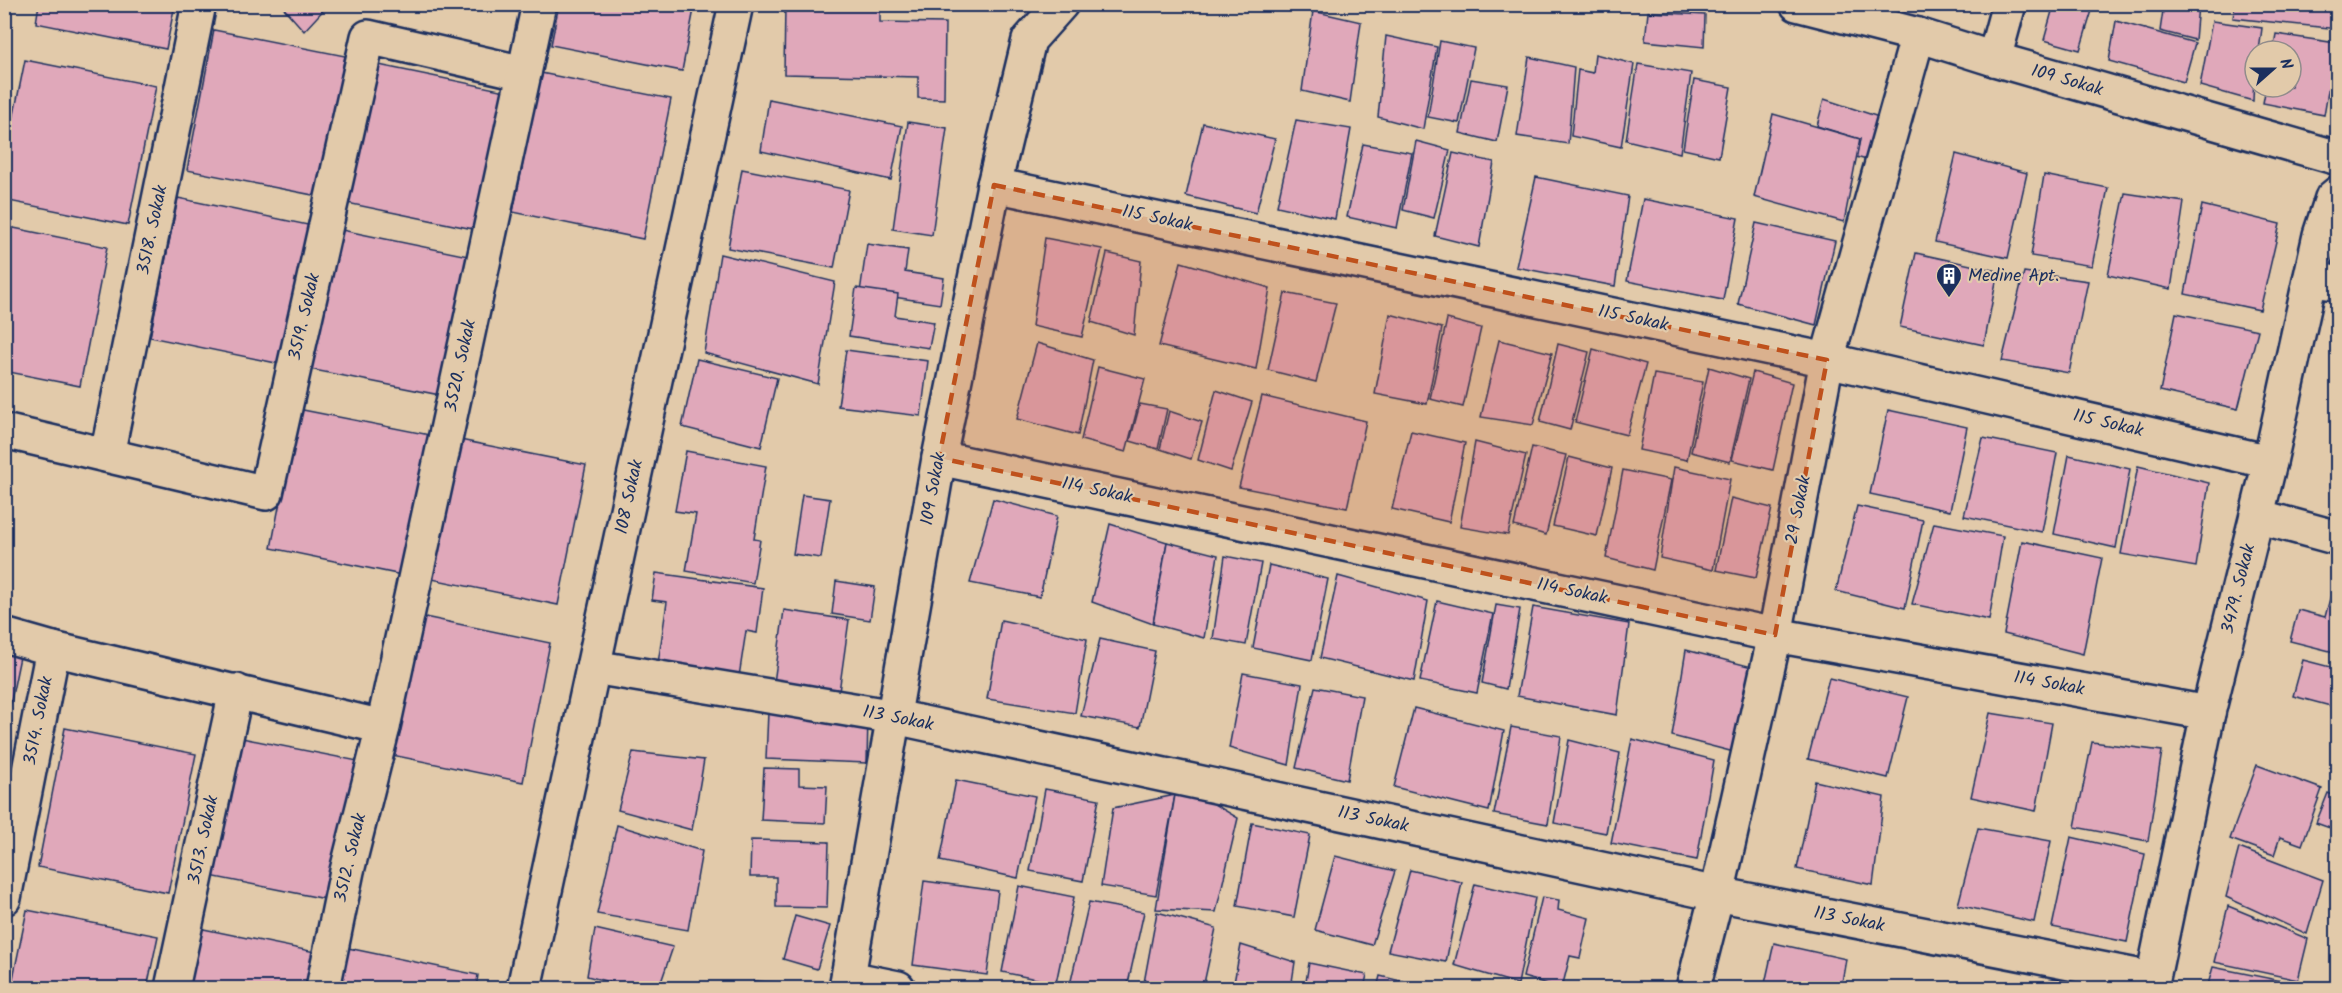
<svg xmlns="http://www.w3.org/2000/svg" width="2342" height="993" font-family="Kalam,sans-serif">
  <rect width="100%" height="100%" fill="#e2caaa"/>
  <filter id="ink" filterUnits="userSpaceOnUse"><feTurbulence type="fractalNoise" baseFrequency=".0167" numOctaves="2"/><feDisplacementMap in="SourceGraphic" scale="12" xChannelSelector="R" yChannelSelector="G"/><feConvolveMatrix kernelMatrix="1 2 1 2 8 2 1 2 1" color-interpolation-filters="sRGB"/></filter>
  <g filter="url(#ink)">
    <g fill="#e0a8ba" stroke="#1b2f5e" stroke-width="1.5">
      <path d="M39 4H175L166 49 36 23Z"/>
      <path d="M280 4H329L304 31Z"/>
      <path d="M559 4H695L682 71 551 45Z"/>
      <path d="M2054 4H2094L2080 50 2044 40Z"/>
      <path d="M2164 4 2198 5 2195 40 2160 31Z"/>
      <path d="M2235 4H2338V29L2233 18Z"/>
      <path d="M785 5 880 7V22L945 23 944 99 918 98V77L784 74Z"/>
      <path d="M1313 11 1361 22 1350 102 1302 91Z"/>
      <path d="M1648 12 1705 15 1704 47 1645 41Z"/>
      <path d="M2116 21 2195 43 2184 82 2109 61Z"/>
      <path d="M2212 21 2262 28 2259 51H2255L2253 101 2200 86Z"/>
      <path d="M214 30 345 56 318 196 187 170Z"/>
      <path d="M2276 34 2336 43 2324 115 2263 103 2266 87H2291V51H2273Z"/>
      <path d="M1386 36 1437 47 1423 129 1378 117Z"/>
      <path d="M1440 41 1474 48 1459 123 1428 117Z"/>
      <path d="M1595 54 1634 64 1621 147 1571 136 1578 70 1593 73Z"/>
      <path d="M1529 57 1574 67 1568 144 1517 136Z"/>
      <path d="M25 60 156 86 128 225 4 200V164Z"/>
      <path d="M374 64 505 91 478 230 347 203Z"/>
      <path d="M1638 64 1691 73 1680 153 1626 140Z"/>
      <path d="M541 73 671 99 643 239 513 212Z"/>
      <path d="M1471 79 1508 85 1497 142 1460 133Z"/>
      <path d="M1694 80 1731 87 1719 157 1683 149Z"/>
      <path d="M769 99 902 126 891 180 761 151Z"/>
      <path d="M1824 99 1882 118 1870 161 1856 157 1860 139 1817 126Z"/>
      <path d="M1773 114 1860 139 1844 222 1754 197Z"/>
      <path d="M1296 120 1351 129 1335 219 1277 206Z"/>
      <path d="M908 122 947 128 932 235 893 229Z"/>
      <path d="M1203 123 1275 139 1256 213 1186 196Z"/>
      <path d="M1416 141 1450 150 1434 218 1403 210Z"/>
      <path d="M1363 144 1412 153 1397 228 1347 217Z"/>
      <path d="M1453 153 1494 162 1479 247 1435 236Z"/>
      <path d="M1956 154 2027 173 2008 258 1935 242Z"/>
      <path d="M742 169 849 190 834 268 728 248Z"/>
      <path d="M2044 175 2108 188 2092 266 2031 256Z"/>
      <path d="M1536 177 1628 196 1615 286 1516 267Z"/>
      <path d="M2125 193 2184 202 2171 289 2108 275Z"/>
      <path d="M178 198 308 225 281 364 150 337Z"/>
      <path d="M1643 199 1738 218 1723 300 1627 281Z"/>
      <path d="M2202 205 2280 224 2260 310 2185 294Z"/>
      <path d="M1756 223 1835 241 1816 325 1738 304Z"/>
      <path d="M4 226 107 247 80 386 4 371Z"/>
      <path d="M337 229 468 256 440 395 309 369Z"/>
      <path d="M1045 238 1102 249 1082 337 1032 326Z"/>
      <path d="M867 244 908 250 905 272 944 278 940 304 860 292Z"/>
      <path d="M1107 253 1141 261 1134 335 1091 322Z"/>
      <path d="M1916 253 1998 271 1984 345 1900 327Z"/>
      <path d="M720 254 835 282 818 384 704 353Z"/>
      <path d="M1181 262 1270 288 1256 369 1159 346Z"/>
      <path d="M2024 272 2088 281 2069 373 2002 361Z"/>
      <path d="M856 288 898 294 895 316 934 322 929 348 849 336Z"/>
      <path d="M1285 293 1336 303 1316 382 1268 370Z"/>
      <path d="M2176 313 2258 330 2238 409 2160 391Z"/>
      <path d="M1390 314 1442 328 1427 404 1375 394Z"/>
      <path d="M1447 319 1481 328 1463 407 1430 399Z"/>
      <path d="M1499 340 1552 353 1533 425 1481 417Z"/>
      <path d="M1037 343 1093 360 1078 435 1017 419Z"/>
      <path d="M1558 344 1589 352 1570 430 1540 422Z"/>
      <path d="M1593 349 1646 364 1627 435 1575 422Z"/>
      <path d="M846 350 928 361 921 416 838 406Z"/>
      <path d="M697 359 777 378 761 447 682 427Z"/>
      <path d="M1098 367 1145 379 1126 452 1081 440Z"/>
      <path d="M1709 367 1749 379 1730 462 1691 452Z"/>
      <path d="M1753 372 1792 383 1773 470 1732 460Z"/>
      <path d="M1654 374 1703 382 1687 460 1639 450Z"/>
      <path d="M1216 390 1252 402 1231 471 1198 460Z"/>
      <path d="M1262 396 1366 421 1347 508 1239 487Z"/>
      <path d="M1140 404 1167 409 1158 449 1130 441Z"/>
      <path d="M298 409 430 435 402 575 271 548Z"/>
      <path d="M1888 410 1967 427 1950 511 1870 494Z"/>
      <path d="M1169 411 1202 422 1191 459 1160 449Z"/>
      <path d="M1411 431 1465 443 1449 522 1392 509Z"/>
      <path d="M1983 438 2057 453 2042 532 1964 516Z"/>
      <path d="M455 439 586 465 558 605 427 578Z"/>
      <path d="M1475 442 1526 455 1508 535 1460 527Z"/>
      <path d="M1532 447 1566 455 1546 535 1514 526Z"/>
      <path d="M686 451 766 466 754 539 760 540 753 583 686 571 696 514 675 511Z"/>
      <path d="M2069 455 2130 469 2116 548 2054 534Z"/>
      <path d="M1569 457 1612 468 1597 536 1553 526Z"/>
      <path d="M2138 466 2209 483 2196 567 2121 554Z"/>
      <path d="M1674 467 1730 479 1713 570 1660 558Z"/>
      <path d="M1623 470 1671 480 1653 570 1606 558Z"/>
      <path d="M802 495 830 499 821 558 793 554Z"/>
      <path d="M1731 498 1772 508 1756 578 1716 570Z"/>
      <path d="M993 499 1057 516 1040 597 970 583Z"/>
      <path d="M1857 506 1923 520 1905 608 1836 591Z"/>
      <path d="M1934 523 2003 536 1989 620 1912 604Z"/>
      <path d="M1110 524 1167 542 1153 624 1092 602Z"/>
      <path d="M2022 541 2102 558 2083 654 2004 634Z"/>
      <path d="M1167 542 1218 555 1204 638 1153 624Z"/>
      <path d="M1225 556 1261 563 1246 645 1213 639Z"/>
      <path d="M1269 565 1328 579 1312 660 1253 648Z"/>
      <path d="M656 573 763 588 757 633 746 631 736 696 655 684 667 602 652 600Z"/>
      <path d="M1338 576 1428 601 1414 681 1320 658Z"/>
      <path d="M2335 580H2338V653L2290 641 2298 610 2325 617Z"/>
      <path d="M836 581 875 587 870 620 832 614Z"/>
      <path d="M1437 601 1493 614 1477 693 1420 681Z"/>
      <path d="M1496 605 1520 609 1506 689 1482 683Z"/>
      <path d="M1533 607 1629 624 1617 715 1517 696Z"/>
      <path d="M784 610 849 620 838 699 773 690Z"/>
      <path d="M420 616 550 643 523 782 392 755Z"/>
      <path d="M1001 620 1087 639 1075 713 987 699Z"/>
      <path d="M1100 639 1155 651 1140 727 1081 716Z"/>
      <path d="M4 644 22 647 4 735Z"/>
      <path d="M1686 650 1752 667 1734 752 1672 736Z"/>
      <path d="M2303 660 2338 669V708L2293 696Z"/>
      <path d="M1243 673 1302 684 1289 765 1229 748Z"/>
      <path d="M1829 678 1908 697 1888 778 1808 759Z"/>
      <path d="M1315 687 1362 696 1347 780 1296 768Z"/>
      <path d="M1414 708 1504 731 1489 811 1394 787Z"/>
      <path d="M768 712 868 715 867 763 766 759Z"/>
      <path d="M1990 713 2052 723 2036 811 1971 797Z"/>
      <path d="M1511 727 1561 736 1548 824 1494 814Z"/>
      <path d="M65 728 196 754 168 893 38 867Z"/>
      <path d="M232 736 363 762 336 901 205 875Z"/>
      <path d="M1632 739 1714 760 1697 860 1611 843Z"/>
      <path d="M1569 740 1620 753 1606 833 1554 823Z"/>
      <path d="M2092 742 2162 751 2148 841 2075 827Z"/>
      <path d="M633 752 704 760 692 830 618 810Z"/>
      <path d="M2257 765 2322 789 2302 845 2280 837 2274 855 2230 839Z"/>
      <path d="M764 768 799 769V785L827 786 825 823 761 820Z"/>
      <path d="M956 780 1035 796 1018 878 940 861Z"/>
      <path d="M1815 781 1884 797 1873 885 1797 869Z"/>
      <path d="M1045 789 1099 799 1083 881 1030 871Z"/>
      <path d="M2328 793 2338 797V831L2316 823Z"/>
      <path d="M1175 795 1156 895 1101 886 1113 808Z"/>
      <path d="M1175 795 1202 797 1238 818 1216 912 1156 909Z"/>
      <path d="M1252 823 1310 835 1294 917 1237 906Z"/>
      <path d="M617 825 702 851 688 930 597 914Z"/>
      <path d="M1978 828 2051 841 2034 922 1958 905Z"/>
      <path d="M2071 837 2145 854 2127 942 2052 927Z"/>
      <path d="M751 840 829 842 827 908 776 907V877H750Z"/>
      <path d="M2239 848 2323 880 2307 934 2226 897Z"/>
      <path d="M1335 856 1395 871 1372 945 1315 930Z"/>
      <path d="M1410 870 1462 882 1446 962 1388 951Z"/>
      <path d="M924 881 998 891 987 975 913 965Z"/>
      <path d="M1475 884 1535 898 1518 984 1454 965Z"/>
      <path d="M1019 886 1074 897 1056 983 1002 972Z"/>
      <path d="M1542 897 1559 900 1558 910 1589 918 1580 958 1570 956 1562 988 1523 977Z"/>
      <path d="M1089 902 1144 912 1127 988H1087L1070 985Z"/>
      <path d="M2228 906 2308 939 2298 980 2214 962Z"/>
      <path d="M27 910 158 936 147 988H11Z"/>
      <path d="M1157 912 1216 928 1203 988H1143Z"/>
      <path d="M795 916 830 926 817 969 783 959Z"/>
      <path d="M189 926 320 953 313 988H177Z"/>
      <path d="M595 929 673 947 659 988H631L587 976Z"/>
      <path d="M1774 943 1846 959 1841 988H1764Z"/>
      <path d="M1241 945 1295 962 1291 988H1233Z"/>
      <path d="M348 948 478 975 476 988H340Z"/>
      <path d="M1309 963 1367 975 1364 988H1305Z"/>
      <path d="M2213 967 2282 981 2280 988H2207Z"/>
      <path d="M1380 976 1429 988H1377Z"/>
      <path d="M754 981 805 985 804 988H753Z"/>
      <path d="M2286 982 2303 988H2284Z"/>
    </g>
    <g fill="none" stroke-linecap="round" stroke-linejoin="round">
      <defs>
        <g id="minor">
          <path d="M1797 4 1918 35 1994 59 2338 158"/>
          <path d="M1994 59 2009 4"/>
          <path d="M994 185 1827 360 2270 462"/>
          <path d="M2310 280 2338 283"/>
          <path d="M4 431 266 493 368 37 524 73"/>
          <path d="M107 455 199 4"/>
          <path d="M939 458 1775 635 2208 713"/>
          <path d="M2257 516 2338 538"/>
          <path d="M4 635 53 649 383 727"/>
          <path d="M593 667 895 717 1717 894 2152 979"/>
          <path d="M4 898 53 649"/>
          <path d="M849 978 898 988"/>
          <path d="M172 988 236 691"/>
          <path d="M323 988 347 871 383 727 539 4"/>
          <path d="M524 988 736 4"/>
          <path d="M846 988 939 458 994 185 1029 40 1061 4"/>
          <path d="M1693 988 1717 894 1775 635 1827 360 1918 35"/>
          <path d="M2151 988 2208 713 2270 462 2320 235 2332 198 2338 193"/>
        </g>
      </defs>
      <use href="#minor" stroke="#1b2f5e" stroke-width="38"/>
      <use href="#minor" stroke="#e2caaa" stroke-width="33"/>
    </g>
  </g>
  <path fill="#bf511c" fill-opacity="0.2" stroke="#bf511c" stroke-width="4.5" stroke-dasharray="12 8" stroke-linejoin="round" d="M994 185 1827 360 1775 635 939 458Z"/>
  <defs>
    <symbol id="building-pin" viewBox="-11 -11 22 30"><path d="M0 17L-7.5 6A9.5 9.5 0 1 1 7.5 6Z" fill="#1b2f5e" stroke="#e2caaa"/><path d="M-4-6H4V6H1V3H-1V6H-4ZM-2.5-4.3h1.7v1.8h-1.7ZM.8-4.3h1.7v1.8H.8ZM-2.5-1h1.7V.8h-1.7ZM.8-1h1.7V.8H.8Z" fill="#fff"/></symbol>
  </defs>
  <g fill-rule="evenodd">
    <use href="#building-pin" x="1934" y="261" width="30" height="40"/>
  </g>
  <g text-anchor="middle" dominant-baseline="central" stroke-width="4.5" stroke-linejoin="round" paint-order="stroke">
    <g font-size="18" fill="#1b2f5e" stroke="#e2caaa">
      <text transform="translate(2067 81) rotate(16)">109 Sokak</text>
      <text transform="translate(1157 219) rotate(12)">115 Sokak</text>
      <text transform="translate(153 230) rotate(-78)">3518. Sokak</text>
      <text transform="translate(305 317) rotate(-77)">3519. Sokak</text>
      <text transform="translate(1633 319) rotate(12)">115 Sokak</text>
      <text transform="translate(461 366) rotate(-78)">3520. Sokak</text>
      <text transform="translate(2108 424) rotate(13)">115 Sokak</text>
      <text transform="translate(934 489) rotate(-80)">109 Sokak</text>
      <text transform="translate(1097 491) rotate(12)">114 Sokak</text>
      <text transform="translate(630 497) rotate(-78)">108 Sokak</text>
      <text transform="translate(1799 510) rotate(-79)">29 Sokak</text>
      <text transform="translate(2239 589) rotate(-76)">3479. Sokak</text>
      <text transform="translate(1572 592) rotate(12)">114 Sokak</text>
      <text transform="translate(2049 684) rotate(10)">114 Sokak</text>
      <text transform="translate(898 719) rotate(11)">113 Sokak</text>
      <text transform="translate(39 721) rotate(-79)">3514. Sokak</text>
      <text transform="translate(1373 820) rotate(12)">113 Sokak</text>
      <text transform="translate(204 840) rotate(-78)">3513. Sokak</text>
      <text transform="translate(351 858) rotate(-77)">3512. Sokak</text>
      <text transform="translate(1849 920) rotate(11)">113 Sokak</text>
    </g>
    <g font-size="18" fill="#1b2f5e" stroke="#e2caaa" text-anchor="start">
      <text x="1968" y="276">Medine Apt.</text>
    </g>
  </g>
  <rect width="2342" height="993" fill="none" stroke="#e2caaa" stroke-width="24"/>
  <rect x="12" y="12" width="2318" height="969" fill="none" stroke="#1b2f5e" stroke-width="2" filter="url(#ink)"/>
  <g transform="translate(2273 69) rotate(69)"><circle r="28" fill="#e2caaa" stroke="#928c8c" stroke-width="1.5"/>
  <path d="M0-4.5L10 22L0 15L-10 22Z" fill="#1b2f5e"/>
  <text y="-9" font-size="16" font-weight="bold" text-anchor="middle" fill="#1b2f5e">N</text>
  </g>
</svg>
